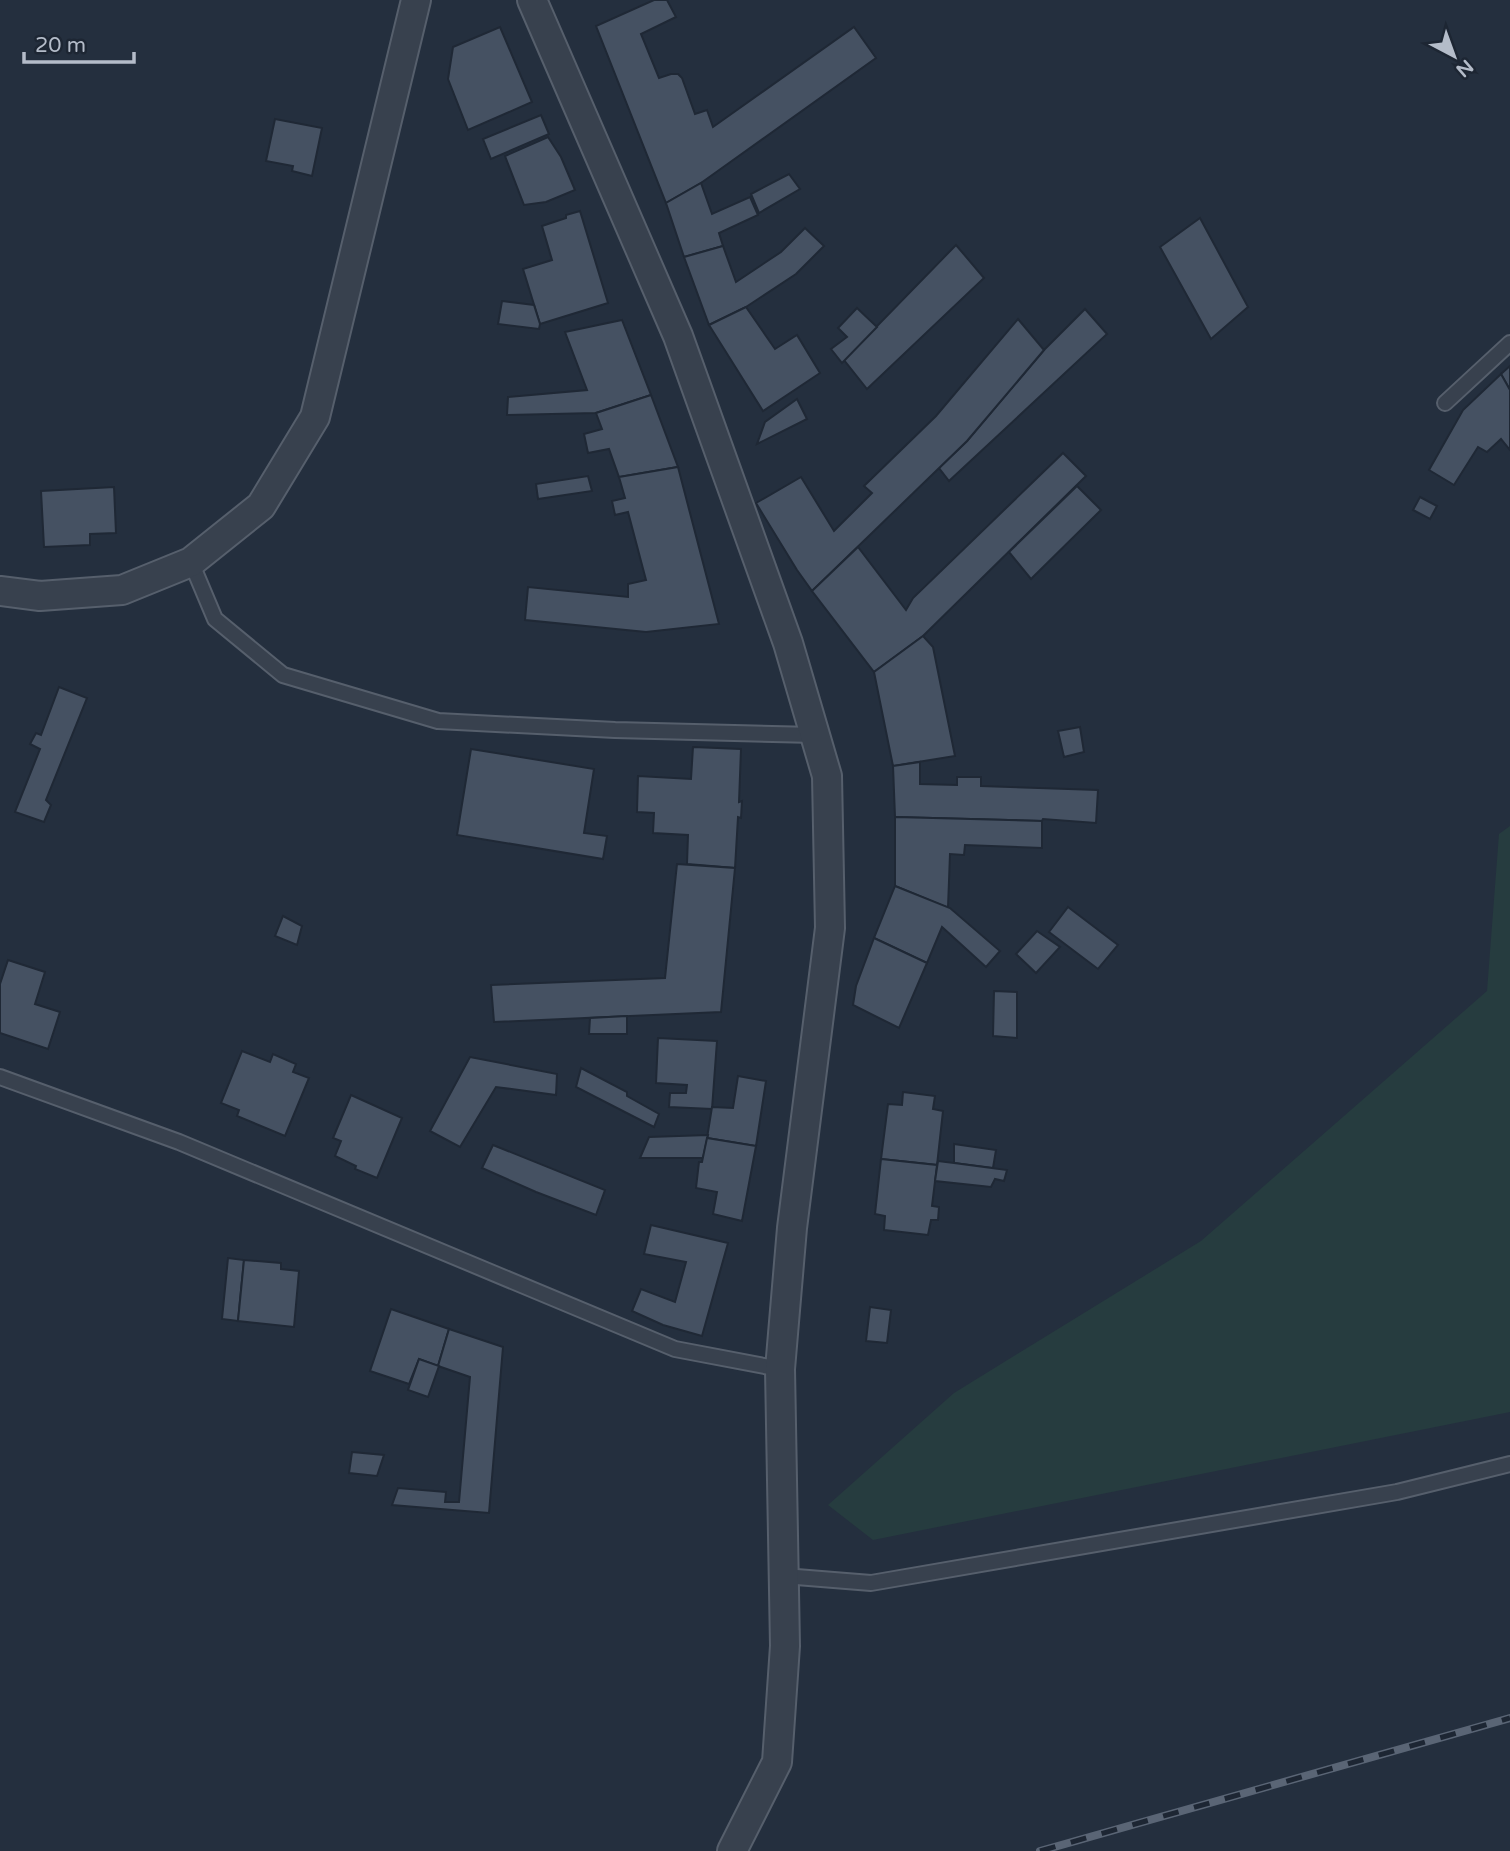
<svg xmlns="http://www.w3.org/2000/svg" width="1510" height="1851" font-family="'Varela Round',sans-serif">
  <rect width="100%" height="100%" fill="#242f3e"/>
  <path fill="#263c3f" d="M1510 826V1412L873 1540 828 1505 954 1393 1201 1241 1487 991 1499 834Z"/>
  <g fill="#455162" stroke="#1f2835" stroke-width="2">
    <path d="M654 0H667L676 17 641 34 659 78 671 74H678L682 78 695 114 707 110 713 127 854 27 876 58 701 183 666 203 596 26Z"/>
    <path d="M500 27 532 102 468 130 448 79 453 47Z"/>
    <path d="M541 115 549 134 491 159 483 139Z"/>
    <path d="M275 119 322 128 312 176 292 171 293 166 266 161Z"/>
    <path d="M548 137 561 157 575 190 546 202 524 205 505 156Z"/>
    <path d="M789 174 800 189 759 213 751 194Z"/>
    <path d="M701 183 712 214 750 197 758 215 719 233 723 246 684 257 666 203Z"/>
    <path d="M580 211 608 303 540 324 523 269 552 260 542 226 566 218V215Z"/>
    <path d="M1200 218 1248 307 1211 339 1160 247Z"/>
    <path d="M805 228 824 246 796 274 746 307 709 325 684 257 723 246 736 282 781 252Z"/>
    <path d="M956 245 984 278 867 389 844 360Z"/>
    <path d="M502 301 534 305 540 324 539 329 498 324Z"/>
    <path d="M746 307 775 349 797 335 820 373 763 411 709 325Z"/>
    <path d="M857 308 877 327 842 363 831 349 847 337 838 328Z"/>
    <path d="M1085 309 1107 334 949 481 939 468 967 441 1044 350Z"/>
    <path d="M1018 319 1044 350 967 441 812 591 797 570 756 503 801 477 834 531 872 493 864 486 936 416Z"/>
    <path d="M622 320 651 395 596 413 507 415 508 397 587 390 565 332Z"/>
    <path d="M1510 366V390L1501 374Z"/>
    <path d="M1501 374 1510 390V450L1501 439 1487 452 1478 447 1454 485 1429 470 1463 410Z"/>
    <path d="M651 395 678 467 619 477 609 449 588 453 584 434 602 429 596 413Z"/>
    <path d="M797 399 807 419 757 444 765 422Z"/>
    <path d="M1063 453 1086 476 923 636 874 672 812 591 858 547 906 610 913 598Z"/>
    <path d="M678 467 719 624 646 632 525 620 528 587 628 597V584L646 580 628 512 615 515 612 501 625 498 619 477Z"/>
    <path d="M588 476 592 491 538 499 536 484Z"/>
    <path d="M1077 486 1101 510 1031 579 1009 552Z"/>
    <path d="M114 487 116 533 90 534V545L44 547 41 491Z"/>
    <path d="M1420 497 1437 506 1430 519 1413 510Z"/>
    <path d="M923 636 933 647 955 756 893 766 874 672Z"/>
    <path d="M59 687 87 698 46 800 51 805 44 822 15 812 40 749 30 744 36 733 41 735Z"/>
    <path d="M1080 727 1084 752 1064 757 1058 731Z"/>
    <path d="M693 747 741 749 739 802 742 801 741 818 738 817 735 868 687 864 688 835 653 833 654 813 637 812 638 776 691 779Z"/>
    <path d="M471 749 594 769 584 833 607 836 603 859 457 835Z"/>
    <path d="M920 762V784L957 785V777H981V786L1098 790 1096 823 1043 819 1042 821 895 817 893 766Z"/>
    <path d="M895 817 1042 821V848L965 845 964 855 950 854 948 908 895 886Z"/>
    <path d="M677 864 735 868 721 1012 494 1022 491 985 665 978Z"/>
    <path d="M895 886 950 908 1000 951 986 967 942 927 927 963 874 938Z"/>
    <path d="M1068 907 1118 945 1098 969 1049 932Z"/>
    <path d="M283 916 302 926 297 945 275 936Z"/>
    <path d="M1037 931 1060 947 1036 973 1016 954Z"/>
    <path d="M874 938 927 963 899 1028 853 1005 856 986Z"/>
    <path d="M8 960 45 972 35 1004 60 1012 48 1049 0 1033V984Z"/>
    <path d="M994 991 1017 992V1038L993 1036Z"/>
    <path d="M627 1016V1034H589L590 1018Z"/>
    <path d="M658 1038 717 1041 712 1109 669 1107 670 1093H686L687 1085 656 1083Z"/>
    <path d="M242 1051 270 1062 273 1054 296 1064 293 1072 309 1078 285 1136 237 1116 239 1110 221 1103Z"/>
    <path d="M470 1057 557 1074 556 1095 496 1087 460 1147 430 1131Z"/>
    <path d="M581 1068 627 1092V1096L659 1114 654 1127 576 1087Z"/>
    <path d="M738 1076 766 1081 756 1146 707 1138 712 1107 733 1108Z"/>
    <path d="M903 1092 935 1096 933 1109 943 1111 937 1165 881 1159 888 1104 902 1105Z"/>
    <path d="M351 1095 402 1118 377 1178 355 1169 356 1166 335 1156 341 1141 333 1138Z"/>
    <path d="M708 1135 703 1158H640L649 1137Z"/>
    <path d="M707 1138 756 1146 742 1221 713 1214 717 1192 696 1188 699 1162H702Z"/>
    <path d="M954 1144 996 1150 993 1168 954 1163Z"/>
    <path d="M493 1145 605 1190 596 1215 536 1192 482 1168Z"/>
    <path d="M881 1159 937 1165 932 1206 939 1207 938 1220H931L928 1235 884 1230 885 1216 875 1214Z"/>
    <path d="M938 1161 954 1163 1007 1170 1004 1181 995 1179 991 1187 935 1181Z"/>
    <path d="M651 1225 728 1243 702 1336 663 1325 632 1311 641 1289 675 1302 686 1262 644 1254Z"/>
    <path d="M228 1258 244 1260 238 1321 222 1319Z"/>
    <path d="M244 1260 281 1263V1269L299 1271 294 1327 238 1321Z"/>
    <path d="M870 1307 891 1310 887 1343 866 1341Z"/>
    <path d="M391 1309 449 1329 438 1366 419 1359 409 1384 370 1371Z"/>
    <path d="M449 1329 503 1347 489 1513 392 1505 398 1488 446 1492 445 1502H459L470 1377 438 1366Z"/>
    <path d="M419 1359 439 1366 428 1397 408 1390Z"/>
    <path d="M352 1452 384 1455 377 1476 349 1473Z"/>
  </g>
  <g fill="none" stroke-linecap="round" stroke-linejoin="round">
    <defs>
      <g id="service">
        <path d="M1445 403 1510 343"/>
        <path d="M191 562 215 619 283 675 438 721 615 730 815 735"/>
        <path d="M0 1077 179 1142 675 1349 780 1369"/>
        <path d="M784 1576 871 1583 1397 1492 1510 1464"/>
      </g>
      <g id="minor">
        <path d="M532 0 678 336 788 643 827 776 830 928 792 1228 780 1369 785 1646 777 1762 732 1851"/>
        <path d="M0 591 40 596 122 590 191 562 261 506 315 417 416 0"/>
      </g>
    </defs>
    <use href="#service" stroke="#565f6c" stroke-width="18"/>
    <use href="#minor" stroke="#565f6c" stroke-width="32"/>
    <use href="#service" stroke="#38414e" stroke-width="14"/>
    <use href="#minor" stroke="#38414e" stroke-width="28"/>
    <defs>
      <path id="rail" d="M1040 1851 1510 1718"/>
    </defs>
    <use href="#rail" stroke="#5a6575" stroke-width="8"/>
    <use href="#rail" stroke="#1d2633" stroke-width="5" stroke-dasharray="16" stroke-linecap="butt"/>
  </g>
  <g transform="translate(1454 56) rotate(139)" stroke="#1d2633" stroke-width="5" paint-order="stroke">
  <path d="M0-5L12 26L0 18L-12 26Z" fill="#b4bcc9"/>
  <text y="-10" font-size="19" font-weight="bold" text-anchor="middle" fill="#b4bcc9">N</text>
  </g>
  <path d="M24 52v10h110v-10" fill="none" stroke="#b4bcc9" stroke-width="3.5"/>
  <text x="35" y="52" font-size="21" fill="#b4bcc9" stroke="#1d2633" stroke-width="5" paint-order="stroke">20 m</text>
</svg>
